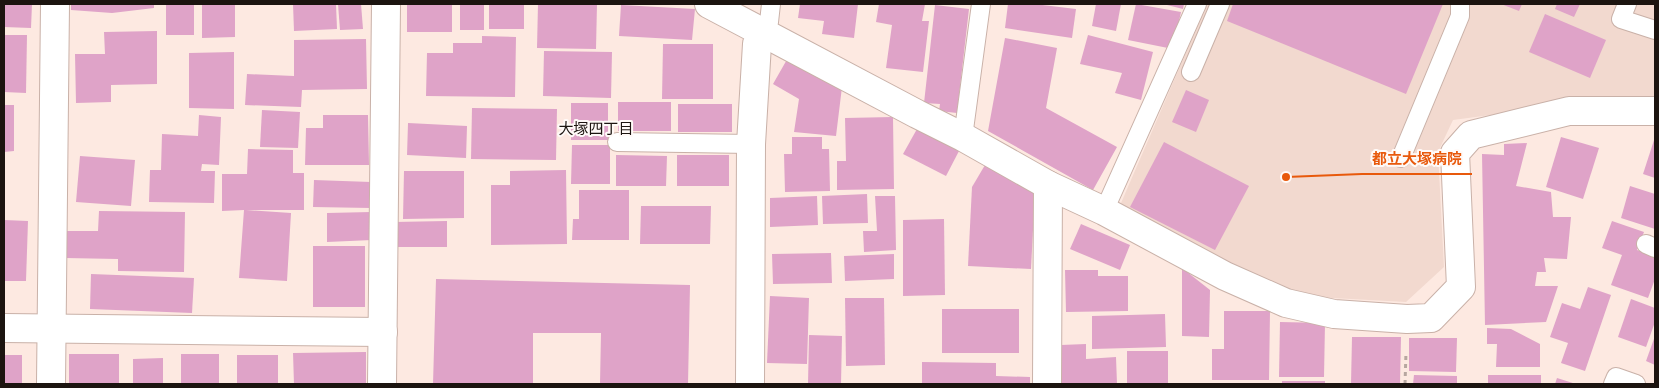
<svg xmlns="http://www.w3.org/2000/svg" width="1659" height="388" font-family="'PT Sans Narrow','Noto Sans JP',sans-serif">
  <rect width="100%" height="100%" fill="#fde9e1"/>
  <path fill="#f2d9cf" d="M1207 4H1655V102L1572 104 1453 120 1438 152 1444 267 1406 302 1296 296 1124 211 1121 203Z"/>
  <g fill="#dfa3c8">
    <path d="M4 4H32L31 28 4 27Z"/>
    <path d="M71 4H154V8L112 13 71 10Z"/>
    <rect x="166" y="4" width="28" height="31"/>
    <path d="M202 4H235V37L202 38Z"/>
    <path d="M293 4H336L337 29 294 31Z"/>
    <path d="M338 4H361L363 29 340 30Z"/>
    <rect x="407" y="4" width="45" height="28"/>
    <rect x="460" y="4" width="24" height="26"/>
    <rect x="489" y="4" width="35" height="25"/>
    <path d="M538 4H597L596 49 537 48Z"/>
    <path d="M800 4H858L854 38 822 34 824 21 798 18Z"/>
    <path d="M879 4H925L922 21H929L923 72 886 68 892 25 876 22Z"/>
    <path d="M1008 4H1034L1076 9 1072 38 1005 28Z"/>
    <path d="M1096 4H1121L1116 31 1092 26Z"/>
    <path d="M1136 4 1181 12 1173 49 1128 40Z"/>
    <path d="M1163 4H1184L1183 9Z"/>
    <path d="M1233 4H1443L1406 94 1227 21Z"/>
    <path d="M1501 4H1522L1519 11Z"/>
    <path d="M1557 4H1580L1574 17 1555 9Z"/>
    <path d="M621 5 695 9 692 40 619 36Z"/>
    <path d="M935 5 969 9 957 113 939 111 940 104 924 103Z"/>
    <path d="M1545 14 1606 40 1590 78 1529 52Z"/>
    <path d="M157 31V84L111 85V102L76 103 75 54H105L104 32Z"/>
    <path d="M4 35H27L26 93 4 92Z"/>
    <path d="M1088 35 1153 52 1141 100 1115 93 1122 73 1080 64Z"/>
    <path d="M482 36 516 37 515 97 426 96 427 53H453V43H482Z"/>
    <path d="M1005 38 1057 48 1046 108 1117 147 1093 190 988 131Z"/>
    <path d="M366 39 367 89 302 90 301 107 245 105 247 74 294 76V40Z"/>
    <path d="M663 44H713V99H662Z"/>
    <path d="M544 51 612 52 611 98 543 96Z"/>
    <path d="M234 52V109L189 108V53Z"/>
    <path d="M789 56 842 87 836 136 794 132 799 99 773 84Z"/>
    <path d="M1186 90 1209 100 1196 132 1172 122Z"/>
    <rect x="618" y="102" width="53" height="29"/>
    <rect x="571" y="103" width="37" height="37"/>
    <rect x="678" y="104" width="54" height="28"/>
    <path d="M4 105H14V151L4 152Z"/>
    <path d="M472 108 557 109 556 160 471 159Z"/>
    <path d="M262 110 300 112 298 148 260 147Z"/>
    <path d="M199 115 221 117 219 165 202 164 201 171H215L214 203 149 202 150 170H161L162 134 198 136Z"/>
    <path d="M323 115H368L369 165H305L306 128H323Z"/>
    <path d="M893 117 894 189 837 190V161H846L845 118Z"/>
    <path d="M408 123 467 126 466 158 407 155Z"/>
    <path d="M917 129 959 151 946 176 903 154Z"/>
    <path d="M792 137H822V149H829L830 191 785 192 784 154H792Z"/>
    <path d="M1561 137 1599 148 1583 199 1546 187Z"/>
    <path d="M1655 137V178L1643 174Z"/>
    <path d="M1164 142 1249 186 1215 250 1130 207Z"/>
    <path d="M1527 143 1516 186 1551 192 1553 217H1571L1567 259 1544 258 1546 272H1537L1535 286H1558L1546 322 1485 325 1482 154 1504 155V144Z"/>
    <path d="M572 145H610V184H571Z"/>
    <path d="M248 149 293 150V173H304V210H246L291 213 287 281 239 278 244 210 222 211V174H247Z"/>
    <path d="M616 155 667 156 666 186H616Z"/>
    <rect x="677" y="155" width="52" height="31"/>
    <path d="M80 156 135 160 131 206 76 202Z"/>
    <path d="M985 165 1035 190 1031 269 968 266 972 187Z"/>
    <path d="M566 170 567 244 491 245V185H510V171Z"/>
    <path d="M404 171H464V218L403 219Z"/>
    <path d="M314 180 371 182V208L313 207Z"/>
    <path d="M1630 186 1655 194V229L1621 218Z"/>
    <path d="M579 190H629V240H572L573 219H579Z"/>
    <path d="M867 194 868 223 823 224 822 196Z"/>
    <path d="M817 196 818 225 770 227V198Z"/>
    <path d="M875 196H895L896 250 864 252 863 231H877Z"/>
    <path d="M641 206H711L710 244H640Z"/>
    <path d="M99 211 185 212 184 272 118 271V259L65 258V231H98Z"/>
    <path d="M371 212 372 240 327 242V213Z"/>
    <path d="M944 219 945 295 903 296V220Z"/>
    <path d="M4 220 28 221 26 281H4Z"/>
    <path d="M447 221V247H394V222Z"/>
    <path d="M1612 221 1644 232 1637 250 1655 256V279L1648 298 1611 285 1622 255 1602 248Z"/>
    <path d="M1081 224 1130 245 1120 270 1070 249Z"/>
    <rect x="313" y="246" width="52" height="61"/>
    <path d="M831 253 832 283 773 284 772 254Z"/>
    <path d="M894 254V279L845 281 844 256Z"/>
    <path d="M1182 268 1210 290 1209 337 1182 336Z"/>
    <path d="M1065 270H1098V276H1128V311L1066 312Z"/>
    <path d="M91 274 194 278 192 313 90 309Z"/>
    <path d="M436 279 690 285 688 384H600L601 333H533V384H433Z"/>
    <path d="M1588 287 1611 295 1585 371 1561 363 1568 343 1550 337 1562 303 1580 309Z"/>
    <path d="M770 296 809 298 807 364 767 363Z"/>
    <path d="M845 298H884L885 365 846 366Z"/>
    <path d="M1631 299 1655 308V322L1646 347 1618 337Z"/>
    <rect x="942" y="309" width="77" height="44"/>
    <path d="M1224 311H1270L1269 380H1212V349H1224Z"/>
    <path d="M1165 314 1166 347 1092 349V316Z"/>
    <path d="M1280 322 1325 323 1324 377H1279Z"/>
    <path d="M1487 328 1511 329 1540 344V367H1496L1497 344H1487Z"/>
    <path d="M809 335 842 336 841 384H808Z"/>
    <path d="M1655 336V365L1646 361Z"/>
    <path d="M1352 337H1401L1400 384H1351Z"/>
    <path d="M1409 338H1457L1456 372 1409 371Z"/>
    <path d="M1086 344V359L1116 357 1117 384H1062L1061 345Z"/>
    <rect x="1127" y="351" width="41" height="33"/>
    <path d="M366 352V384H294L293 353Z"/>
    <rect x="69" y="354" width="50" height="30"/>
    <rect x="181" y="354" width="38" height="30"/>
    <rect x="4" y="355" width="18" height="29"/>
    <rect x="237" y="355" width="41" height="29"/>
    <path d="M163 358V384H133V359Z"/>
    <path d="M922 362 996 363V376L1030 377V384H922Z"/>
    <path d="M1414 375 1457 376V384H1413Z"/>
    <rect x="1488" y="375" width="53" height="9"/>
    <path d="M1557 378 1576 384H1555Z"/>
    <rect x="1282" y="381" width="43" height="3"/>
  </g>
  <g fill="none" stroke-linecap="round" stroke-linejoin="round">
    <defs>
      <g id="lane">
        <path d="M1627 4 1621 19 1655 30"/>
        <path d="M763 34 769 22 771 4"/>
        <path d="M1191 72 1220 4"/>
        <path d="M963 137 981 4"/>
        <path d="M617 142 751 144"/>
        <path d="M1401 158 1460 16V4"/>
        <path d="M1104 211 1197 4"/>
        <path d="M1646 244 1655 248"/>
        <path d="M1613 384 1616 377 1636 384"/>
      </g>
      <g id="street">
        <path d="M709 4 917 114 963 137 1048 185 1104 211 1225 276 1286 303 1334 314 1407 319 1431 318 1461 287 1455 153 1471 135 1569 111H1655"/>
        <path d="M4 328 383 332"/>
        <path d="M51 384 55 4"/>
        <path d="M382 384 386 4"/>
        <path d="M750 384 751 144 757 44 763 34"/>
        <path d="M1047 384 1048 185"/>
      </g>
    </defs>
    <use href="#lane" stroke="#c9b1a8" stroke-width="20"/>
    <use href="#street" stroke="#c9b1a8" stroke-width="30"/>
    <path stroke="#b7a7a0" stroke-width="3" stroke-dasharray="4 4" stroke-linecap="butt" d="M1405 384 1406 352"/>
    <use href="#lane" stroke="#fff" stroke-width="18"/>
    <use href="#street" stroke="#fff" stroke-width="28"/>
  </g>
  <g text-anchor="middle" dominant-baseline="central" stroke-width="4" stroke-linejoin="round" paint-order="stroke">
    <g font-size="15" fill="#1c1410" stroke="#fffaf8">
      <text x="596" y="128">大塚四丁目</text>
    </g>
  </g>
  <path fill="none" stroke="#e8590c" stroke-width="2" d="M1286 177L1362 174H1472"/>
  <circle fill="#e8590c" stroke="#fffaf8" stroke-width="2" cx="1286" cy="177" r="5"/>
  <g font-size="15" text-anchor="middle" font-weight="bold" fill="#e8590c" stroke="#fffaf8" stroke-width="4" stroke-linejoin="round" paint-order="stroke">
    <text x="1417" y="164">都立大塚病院</text>
  </g>
  <rect width="1659" height="388" fill="none" stroke="#1c1410" stroke-width="10"/>
</svg>
